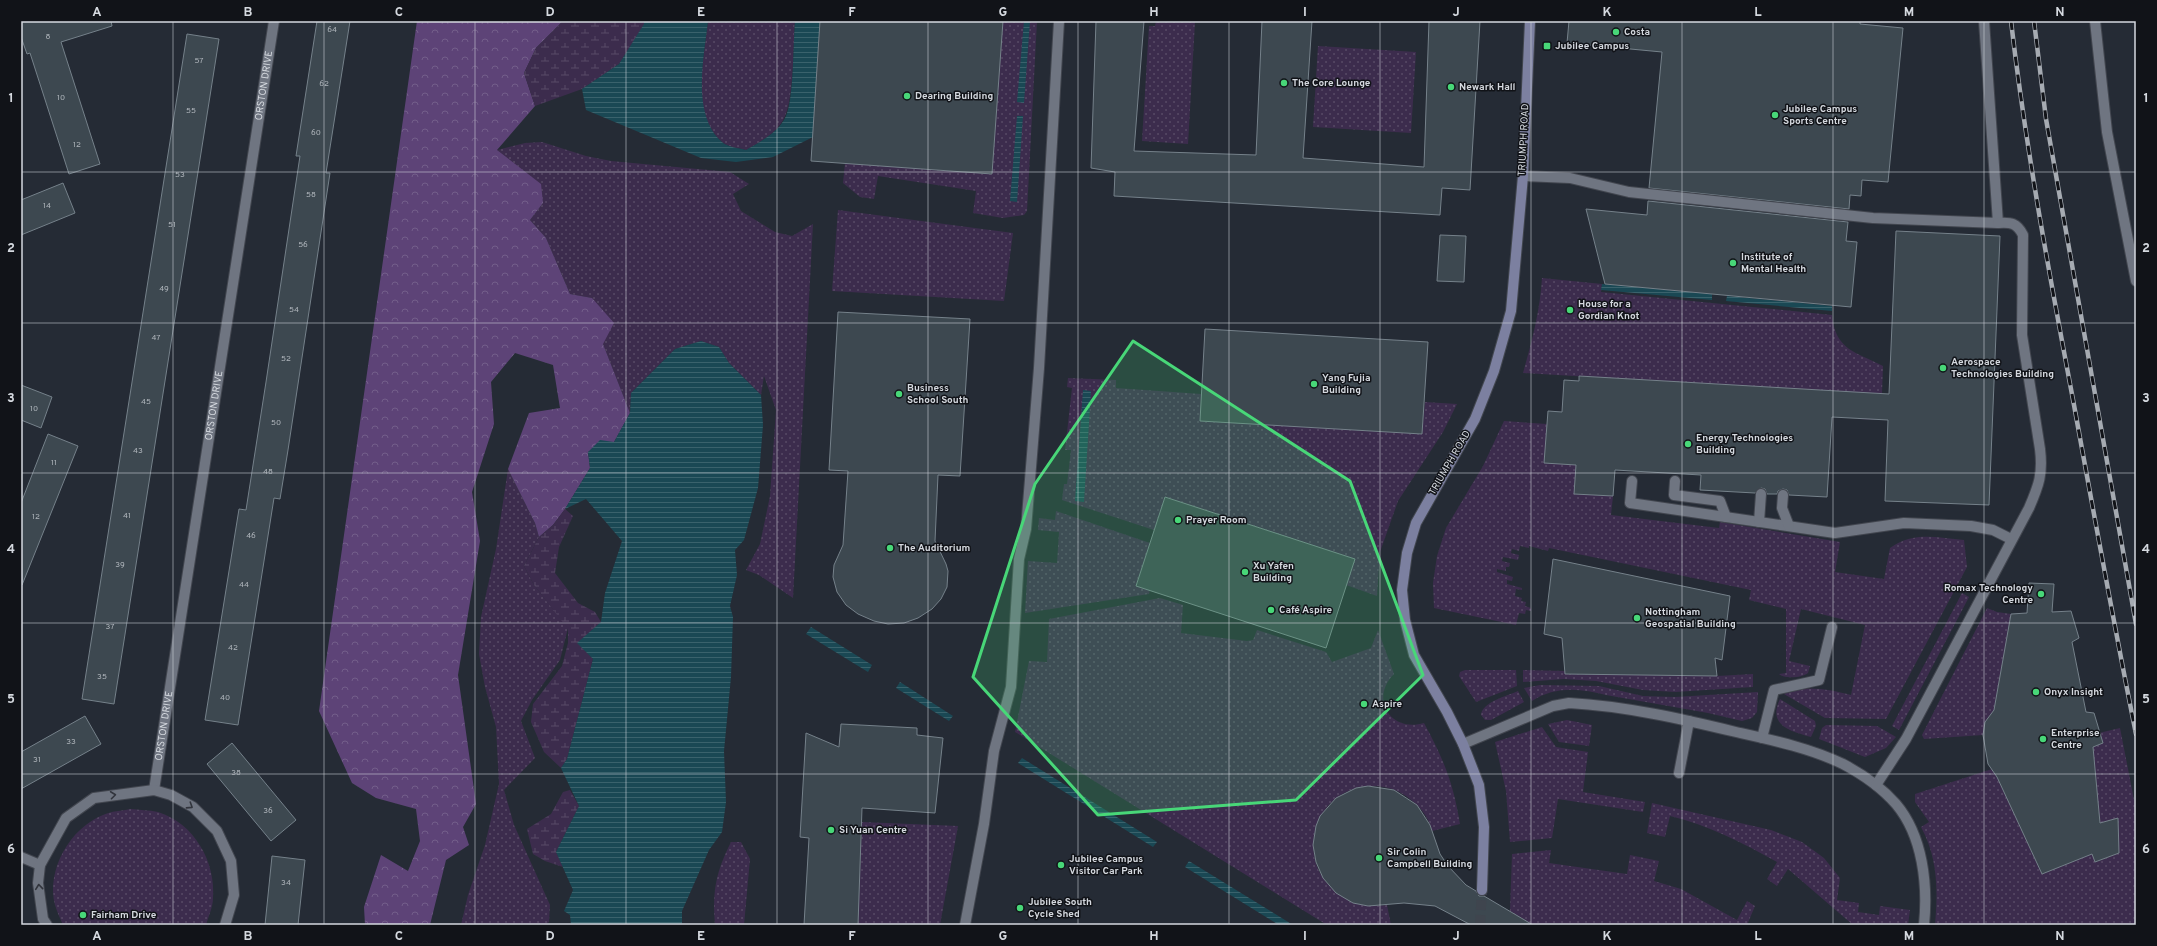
<svg xmlns="http://www.w3.org/2000/svg" width="2157" height="946" font-family="Overpass,sans-serif">
  <defs>
    <pattern id="grass-dots" width="8" height="8" patternUnits="userSpaceOnUse"><rect width="8" height="8" fill="#3c2c4d"/><path d="M2 2h.1M6 6h.1" fill="none" stroke="#574a66" stroke-width="1.8" stroke-linecap="round"/></pattern>
    <pattern id="forest-crowns" width="20" height="18" patternUnits="userSpaceOnUse"><rect width="20" height="18" fill="#5d4377"/><path d="M2 6a3 3 0 1 1 6 0M12 15a3 3 0 1 1 6 0" fill="none" stroke="#735e8a"/></pattern>
    <pattern id="wetland-marsh" width="20" height="14" patternUnits="userSpaceOnUse"><rect width="20" height="14" fill="#3c2c4d"/><path d="M1 5h8M5 5V1M11 12h8M15 12V8" fill="none" stroke="#574a66"/></pattern>
    <pattern id="water-rules" width="6" height="5" patternUnits="userSpaceOnUse"><rect width="6" height="5" fill="#1a4854"/><path d="M0 2.5h6" fill="none" stroke="#3a626c"/></pattern>
  </defs>
  <rect width="100%" height="100%" fill="#252b35"/>
  <g fill="url(#grass-dots)">
    <path d="M708 21H795C793 44 794 97 785 116 779 132 760 142 746 150 739 148 727 147 722 142 690 113 704 59 708 21Z"/>
    <path d="M1003 21H1037L1027 211 1024 215 1003 218 973 213 976 191 878 176 874 199 860 197 843 183 845 163 992 174Z"/>
    <path d="M1156 21 1195 22 1188 144 1142 141 1149 26H1155Z"/>
    <path d="M1318 46 1416 52 1411 133 1313 127Z"/>
    <path d="M542 142 586 156 611 161 730 172 749 184 733 194 741 211 775 232 792 236 813 224 793 598 759 575 746 570 760 544 770 496 776 410 764 376 761 395 729 363 719 347 701 341 675 349 631 393 630 413 603 344 592 298 570 294 546 238 530 220 543 203 497 150 525 143Z"/>
    <path d="M838 210 1013 233 1004 301 832 291Z"/>
    <path d="M1542 278 1602 284 1601 292 1832 315C1835 350 1856 352 1883 366L1881 420 1858 419 1859 393 1523 373C1532 341 1540 311 1542 278Z"/>
    <path d="M1068 378 1116 380V388L1201 394 1200 421 1422 434 1425 402 1457 404 1443 432 1398 501 1380 552 1377 596 1346 585 1355 559 1165 497 1154 530 1062 500 1064 484H1067L1071 450H1065L1072 388 1067 387Z"/>
    <path d="M1504 421 1547 424 1545 463 1576 465 1574 494 1613 496 1611 515 1719 528 1720 522 1840 542 1835 572 1884 579 1890 548C1914 531 1937 538 1964 540L1967 567 1886 719 1825 718 1784 694C1803 684 1831 690 1851 695L1865 625 1801 609 1789 661 1810 666 1808 673C1802 678 1784 679 1779 674L1786 673V609L1749 600 1751 590 1549 548 1548 551 1529 546V548L1520 546 1519 551 1512 549 1511 553 1519 555 1518 560 1503 557 1502 561 1510 563 1509 567H1506V571L1497 569V572L1513 577 1512 581 1507 580V584L1522 588V590L1516 589 1515 596 1522 598 1521 601 1526 602 1525 606 1531 608V611L1526 610 1525 614 1519 613 1516 625 1434 608 1433 583 1437 556 1446 528 1483 466Z"/>
    <path d="M508 469 535 523 539 537 524 566 534 585 568 628 560 660 532 700 521 721 535 758 504 790 514 825 550 905 549 922 545 925H461L468 895 485 845 499 784 496 727 485 687 479 654 481 617 496 549Z"/>
    <path d="M1056 511 1150 543 1136 585 1150 590 1149 594 1025 613 1028 561 1057 563 1059 532 1038 530 1039 518 1055 520Z"/>
    <path d="M1962 593 1969 597 1899 730 1892 726Z"/>
    <path d="M1160 598 1183 605 1181 633 1247 641 1253 640 1257 630 1326 652 1332 662 1371 648 1378 630 1394 674C1369 699 1391 733 1424 723 1444 760 1453 782 1460 824L1432 831C1428 813 1413 799 1397 791 1386 786 1372 785 1361 787 1305 798 1295 877 1349 898 1362 903 1372 907 1387 905L1391 925H1327L1015 732 1029 661 1047 662 1049 619Z"/>
    <path d="M1987 608 1997 612 2011 614 1994 710 1985 722 1983 735 1924 739 1922 735Z"/>
    <path d="M1465 670H1516L1517 686 1476 702 1459 676 1460 672Z"/>
    <path d="M1523 670 1565 671 1566 674 1717 676 1753 674V687L1675 692 1643 690 1596 681 1564 679 1523 682Z"/>
    <path d="M1540 685 1599 686 1643 696 1675 697 1758 692 1757 712 1752 718 1742 721 1708 713 1606 695C1581 688 1554 686 1532 701L1524 688Z"/>
    <path d="M1518 691 1524 702 1491 720H1485L1481 715C1482 702 1507 696 1518 691Z"/>
    <path d="M1780 699 1815 721 1816 726 1811 737C1791 731 1767 726 1780 699Z"/>
    <path d="M1567 720 1592 725 1589 746 1559 742 1548 724Z"/>
    <path d="M1826 725 1877 726 1896 737 1886 748 1865 757 1819 739 1822 728Z"/>
    <path d="M1542 727 1556 747 1588 752 1583 792 1645 802 1643 812 1558 799 1552 838 1510 842 1506 791 1495 742Z"/>
    <path d="M2120 728 2136 810V925H1935C1938 890 1938 858 1921 827L1929 822 1915 802V794L1992 769 1997 777 2042 874 2092 854 2096 862 2119 853 2118 818 2100 823 2093 747 2102 743 2099 733Z"/>
    <path d="M1652 803 1771 830 1802 842 1824 858 1840 878 1837 900 1859 903 1858 912 1879 915 1880 906 1910 910 1908 925H1853L1788 869 1777 886 1767 879 1777 862C1743 843 1708 825 1670 816L1665 837 1647 833Z"/>
    <path d="M130 809C139 810 149 810 158 812 194 823 216 862 213 898 213 907 208 917 206 925H63C60 918 57 912 55 905 46 870 70 828 103 815 111 811 122 811 130 809Z"/>
    <path d="M862 822 958 826 940 925H858Z"/>
    <path d="M731 842H741L750 859 744 925H715C712 891 716 872 731 842Z"/>
    <path d="M1551 850 1549 863 1627 874 1630 855 1659 861 1654 881 1681 889 1737 920 1747 901 1755 906 1747 925H1568L1557 923 1532 925 1510 911 1512 854Z"/>
  </g>
  <path fill="url(#forest-crowns)" d="M417 21H563L536 48 524 73 535 106 497 150 541 184 543 203 530 220 546 238 570 294 592 298 614 323 603 344 630 413 614 442 588 452 590 468 565 509 553 525 539 537 535 523 508 469 529 413 560 408 553 365 515 353 491 382 494 424 472 492 480 541 458 675 476 804 463 827 469 845 446 860 430 925H365L364 907 381 855 408 871 420 841 416 809 376 798 352 783 319 711Z"/>
  <g fill="url(#wetland-marsh)">
    <path d="M563 21H644L645 24 619 64 582 89 535 106 524 73 536 48Z"/>
    <path d="M565 509 573 516 559 547 555 573 578 603 595 612 601 622 578 643 593 659 567 759 561 768 544 752 531 722 533 704 562 666 568 643V629L534 585 524 566 539 537 553 525Z"/>
    <path d="M570 790 579 806 556 852 563 867 545 861 533 854 527 829 551 814 563 792Z"/>
  </g>
  <g fill="url(#water-rules)">
    <path d="M644 21H708C704 58 691 114 722 142 727 147 739 148 746 150 760 142 779 132 786 116 794 97 793 44 795 21H820L813 137 773 157 736 162 701 158 586 110 582 89 619 64 644 24Z"/>
    <path d="M1024 21H1030L1024 103 1017 102Z"/>
    <path d="M1017 116H1023L1017 202 1010 201Z"/>
    <path d="M1602 284 1712 294V300L1601 290Z"/>
    <path d="M1727 296 1832 306V311L1726 301Z"/>
    <path d="M701 341 719 347 729 363 761 395 763 425 758 488 744 540 735 550 737 575 730 606 733 617 731 677 724 751 726 802 722 832 709 850 682 911V925H571L570 915 564 911 573 890 556 852 579 806 561 768 567 759 593 659 577 643 601 622 605 593 622 541 586 499 565 509 590 468 588 452 600 440 614 442 630 413 631 393 675 349Z"/>
    <path d="M1083 390 1091 391 1084 502 1075 501Z"/>
    <path d="M811 627 872 665 868 672 806 634Z"/>
    <path d="M900 682 953 716 949 721 896 688Z"/>
    <path d="M1022 758 1157 842 1153 847 1018 763Z"/>
    <path d="M1189 861 1293 925H1279L1185 867Z"/>
  </g>
  <g fill="#3d4850" stroke="#75818a">
    <path d="M21 21H111L112 26 61 42 100 164 69 174 30 53 27 54 21 37Z"/>
    <path d="M317 21H350L326 173H330L288 450 280 499 274 498 238 725 205 720 239 509 246 510 266 382 300 156H296Z"/>
    <path d="M820 21H1003L992 174 811 161Z"/>
    <path d="M1096 21H1144L1134 151 1256 155 1262 21H1312L1303 158 1424 167 1429 21H1480L1470 190 1442 188 1440 215 1114 196 1115 172 1091 168Z"/>
    <path d="M1569 21H1860V24L1903 28 1888 182 1862 180 1861 196 1850 195 1849 209 1649 188 1662 52 1567 43Z"/>
    <path d="M187 34 219 39 114 704 82 699Z"/>
    <path d="M63 183 75 213 21 235V200Z"/>
    <path d="M1648 201 1848 222 1846 241 1857 242 1851 307 1605 284 1586 209 1647 215Z"/>
    <path d="M1896 231 2000 236 1989 505 1885 501 1888 420 1832 417 1827 497 1789 495 1787 490 1783 489 1778 491 1777 494H1767L1765 489 1761 488 1755 493 1700 490 1701 475 1615 470 1613 496 1574 494 1576 465 1544 463 1548 411 1562 412 1564 380 1579 381V376L1889 394Z"/>
    <path d="M1440 235 1466 236 1464 282 1437 281Z"/>
    <path d="M838 312 970 319 960 476 938 475 935 541 946 564 948 571 947 587 941 599 932 609 918 618 904 623 888 624 874 621 858 614 846 605 837 592 833 577 834 565 843 545 848 471 829 470Z"/>
    <path d="M1205 329 1428 342 1422 434 1200 421Z"/>
    <path d="M21 385 52 397 41 428 21 420Z"/>
    <path d="M48 434 78 446 22 585 21 503Z"/>
    <path d="M1165 497 1355 559 1326 648 1136 586Z"/>
    <path d="M1553 559 1730 596 1722 660 1715 658 1717 676 1565 674 1562 638 1544 634Z"/>
    <path d="M2029 583 2054 584 2052 612 2071 611 2079 638 2072 642 2086 712 2094 713 2103 743 2093 747 2100 823 2118 818 2119 853 2095 862 2092 854 2042 874 1997 777 1988 764 1983 735 1985 722 1994 710 2011 614 2027 613Z"/>
    <path d="M85 716 101 744 21 789V752Z"/>
    <path d="M841 724 917 728V735L943 738 935 813 862 808 858 925H804L809 838 800 837 806 733 839 747Z"/>
    <path d="M232 743 296 820 271 841 207 764Z"/>
    <path d="M1368 786 1394 790 1417 805 1430 825 1440 854 1448 866 1466 885 1476 891 1479 896H1484L1533 925H1471L1435 906 1404 903 1368 906 1353 903 1336 893 1323 878 1316 862 1313 845 1316 826 1320 816 1336 798 1356 788Z"/>
    <path d="M272 856 305 860 298 925H265Z"/>
  </g>
  <g fill="none" stroke-linecap="round" stroke-linejoin="round">
    <path stroke="#3f454e" stroke-width="10" stroke-dasharray="10 5" stroke-linecap="butt" d="M1480 925 1482 890"/>
    <defs>
      <g id="lane">
        <path d="M2095 21 2107 132 2136 281"/>
        <path d="M1523 176 1570 178 1629 192 1873 218 1998 223 1984 21"/>
        <path d="M1632 481 1630 503 1835 533 1904 523 1971 526 1993 530 2011 539"/>
        <path d="M1675 481 1674 495 1720 501 1726 517"/>
        <path d="M1783 495 1782 508 1789 526"/>
        <path d="M1759 522 1761 494"/>
        <path d="M1762 738 1774 690 1819 680 1832 627"/>
        <path d="M1463 744 1553 706 1569 703C1625 706 1682 719 1736 732 1772 740 1810 748 1843 764 1862 774 1882 788 1896 804 1923 836 1928 885 1924 925"/>
        <path d="M1679 773 1689 721"/>
        <path d="M1876 785 1906 739 2029 508C2039 485 2043 474 2040 449L2022 335 2023 235C2017 223 2011 222 1998 223"/>
        <path d="M965 925 984 824 994 751 1011 687 1019 559 1026 529 1039 368 1059 21"/>
      </g>
      <g id="street">
        <path id="s1" d="M154 790 274 21"/>
        <path d="M21 857 40 865"/>
        <path d="M47 925 43 919 38 883 40 865 66 818 94 798 154 790 171 795 193 807 217 831 231 861 234 895 225 925"/>
      </g>
      <path id="secondary" d="M1482 890 1484 827 1479 785 1463 744 1447 712 1414 655 1405 620 1402 590 1407 553 1416 523 1475 419 1494 371 1511 311 1523 176 1530 21"/>
    </defs>
    <use href="#lane" stroke="#42464f" stroke-width="12"/>
    <use href="#street" stroke="#42464f" stroke-width="12"/>
    <use href="#secondary" stroke="#42464f" stroke-width="12"/>
    <use href="#lane" stroke="#6f7581" stroke-width="10"/>
    <use href="#street" stroke="#6f7581" stroke-width="10"/>
    <use href="#secondary" stroke="#7c80a0" stroke-width="10"/>
    <defs>
      <g id="rail">
        <path d="M2011 21C2026 150 2050 278 2074 405 2094 515 2114 625 2136 734"/>
        <path d="M2034 21 2046 119 2136 624"/>
      </g>
    </defs>
    <use href="#rail" stroke="#a6abb2" stroke-width="4.5"/>
    <use href="#rail" stroke="#111318" stroke-width="3" stroke-dasharray="9" stroke-linecap="butt"/>
  </g>
  <defs><path id="oneway-chevron" d="M-2-3.5L2.5 0L-2 3.5" fill="none" stroke-width="1.6" stroke-linecap="round" stroke-linejoin="round"/></defs>
  <g stroke="#32353d">
    <use href="#oneway-chevron" transform="translate(113 795) rotate(-7)"/>
    <use href="#oneway-chevron" transform="translate(190 806) rotate(33)"/>
    <use href="#oneway-chevron" transform="translate(39 887) rotate(-96)"/>
  </g>
  <path fill="#48d778" fill-opacity="0.2" stroke="#48d778" stroke-width="3" stroke-linejoin="round" d="M1133 341 1350 481 1423 675 1296 800 1098 815 973 677 1035 484Z"/>
  <path fill="none" stroke="#d5d9df" stroke-width="1" stroke-opacity="0.55" d="M173 21V925M324 21V925M475 21V925M626 21V925M777 21V925M928 21V925M1078 21V925M1229 21V925M1380 21V925M1531 21V925M1682 21V925M1833 21V925M1984 21V925M21 172H2136M21 323H2136M21 473H2136M21 623H2136M21 774H2136"/>
  <g fill="#48d778" stroke="#111318" stroke-width="1.5">
    <circle cx="1616" cy="32" r="4"/>
    <rect x="1543" y="42" width="8" height="8" rx="2"/>
    <circle cx="1284" cy="83" r="4"/>
    <circle cx="1451" cy="87" r="4"/>
    <circle cx="907" cy="96" r="4"/>
    <circle cx="1775" cy="115" r="4"/>
    <circle cx="1733" cy="263" r="4"/>
    <circle cx="1570" cy="310" r="4"/>
    <circle cx="1943" cy="368" r="4"/>
    <circle cx="1314" cy="384" r="4"/>
    <circle cx="899" cy="394" r="4"/>
    <circle cx="1688" cy="444" r="4"/>
    <circle cx="1178" cy="520" r="4"/>
    <circle cx="890" cy="548" r="4"/>
    <circle cx="1245" cy="572" r="4"/>
    <circle cx="2041" cy="594" r="4"/>
    <circle cx="1271" cy="610" r="4"/>
    <circle cx="1637" cy="618" r="4"/>
    <circle cx="2036" cy="692" r="4"/>
    <circle cx="1364" cy="704" r="4"/>
    <circle cx="2043" cy="739" r="4"/>
    <circle cx="831" cy="830" r="4"/>
    <circle cx="1379" cy="858" r="4"/>
    <circle cx="1061" cy="865" r="4"/>
    <circle cx="1020" cy="908" r="4"/>
    <circle cx="83" cy="915" r="4"/>
  </g>
  <g text-anchor="middle" dominant-baseline="central" stroke-width="3" stroke-linejoin="round" paint-order="stroke">
    <g font-size="8" fill="#afb5bb">
      <text x="332" y="30">64</text>
      <text x="48" y="37">8</text>
      <text x="199" y="61">57</text>
      <text x="324" y="84">62</text>
      <text x="61" y="98">10</text>
      <text x="191" y="111">55</text>
      <text x="316" y="133">60</text>
      <text x="77" y="145">12</text>
      <text x="180" y="175">53</text>
      <text x="311" y="195">58</text>
      <text x="47" y="206">14</text>
      <text x="172" y="225">51</text>
      <text x="303" y="245">56</text>
      <text x="164" y="289">49</text>
      <text x="294" y="310">54</text>
      <text x="156" y="338">47</text>
      <text x="286" y="359">52</text>
      <text x="146" y="402">45</text>
      <text x="34" y="409">10</text>
      <text x="276" y="423">50</text>
      <text x="138" y="451">43</text>
      <text x="54" y="463">11</text>
      <text x="268" y="472">48</text>
      <text x="127" y="516">41</text>
      <text x="36" y="517">12</text>
      <text x="251" y="536">46</text>
      <text x="120" y="565">39</text>
      <text x="244" y="585">44</text>
      <text x="110" y="627">37</text>
      <text x="233" y="648">42</text>
      <text x="102" y="677">35</text>
      <text x="225" y="698">40</text>
      <text x="71" y="742">33</text>
      <text x="37" y="760">31</text>
      <text x="236" y="773">38</text>
      <text x="268" y="811">36</text>
      <text x="286" y="883">34</text>
    </g>
    <g font-size="10" font-weight="bold" fill="#d5d9df" stroke="#111318" text-anchor="start">
      <text x="1624" y="32">Costa</text>
      <text x="1555" y="46">Jubilee Campus</text>
      <text x="1292" y="83">The Core Lounge</text>
      <text x="1459" y="87">Newark Hall</text>
      <text x="915" y="96">Dearing Building</text>
      <text x="1783" y="109">Jubilee Campus<tspan x="1783" dy="12">Sports Centre</tspan></text>
      <text x="1741" y="257">Institute of<tspan x="1741" dy="12">Mental Health</tspan></text>
      <text x="1578" y="304">House for a<tspan x="1578" dy="12">Gordian Knot</tspan></text>
      <text x="1951" y="362">Aerospace<tspan x="1951" dy="12">Technologies Building</tspan></text>
      <text x="1322" y="378">Yang Fujia<tspan x="1322" dy="12">Building</tspan></text>
      <text x="907" y="388">Business<tspan x="907" dy="12">School South</tspan></text>
      <text x="1696" y="438">Energy Technologies<tspan x="1696" dy="12">Building</tspan></text>
      <text x="1186" y="520">Prayer Room</text>
      <text x="898" y="548">The Auditorium</text>
      <text x="1253" y="566">Xu Yafen<tspan x="1253" dy="12">Building</tspan></text>
      <text x="2033" y="588" text-anchor="end">Romax Technology<tspan x="2033" dy="12">Centre</tspan></text>
      <text x="1279" y="610">Café Aspire</text>
      <text x="1645" y="612">Nottingham<tspan x="1645" dy="12">Geospatial Building</tspan></text>
      <text x="2044" y="692">Onyx Insight</text>
      <text x="1372" y="704">Aspire</text>
      <text x="2051" y="733">Enterprise<tspan x="2051" dy="12">Centre</tspan></text>
      <text x="839" y="830">Si Yuan Centre</text>
      <text x="1387" y="852">Sir Colin<tspan x="1387" dy="12">Campbell Building</tspan></text>
      <text x="1069" y="859">Jubilee Campus<tspan x="1069" dy="12">Visitor Car Park</tspan></text>
      <text x="1028" y="902">Jubilee South<tspan x="1028" dy="12">Cycle Shed</tspan></text>
      <text x="91" y="915">Fairham Drive</text>
    </g>
    <g font-size="10" fill="#d5d9df" stroke="#111318">
      <text stroke="none"><textPath href="#s1" startOffset="713">ORSTON DRIVE</textPath></text>
      <text transform="translate(1524 140) rotate(-87)">TRIUMPH ROAD</text>
      <text stroke="none"><textPath href="#s1" startOffset="389">ORSTON DRIVE</textPath></text>
      <text transform="translate(1450 463) rotate(-60)">TRIUMPH ROAD</text>
      <text stroke="none"><textPath href="#s1" startOffset="65">ORSTON DRIVE</textPath></text>
    </g>
  </g>
  <rect width="2157" height="946" fill="none" stroke="#111318" stroke-width="44"/>
  <rect x="22" y="22" width="2113" height="902" fill="none" stroke="#d5d9df" stroke-width="1.5"/>
  <g font-size="13" text-anchor="middle" font-weight="bold" fill="#d5d9df">
    <text x="97" y="16">A</text>
    <text x="248" y="16">B</text>
    <text x="399" y="16">C</text>
    <text x="550" y="16">D</text>
    <text x="701" y="16">E</text>
    <text x="852" y="16">F</text>
    <text x="1003" y="16">G</text>
    <text x="1154" y="16">H</text>
    <text x="1305" y="16">I</text>
    <text x="1456" y="16">J</text>
    <text x="1607" y="16">K</text>
    <text x="1758" y="16">L</text>
    <text x="1909" y="16">M</text>
    <text x="2060" y="16">N</text>
    <text x="11" y="102">1</text>
    <text x="2146" y="102">1</text>
    <text x="11" y="252">2</text>
    <text x="2146" y="252">2</text>
    <text x="11" y="402">3</text>
    <text x="2146" y="402">3</text>
    <text x="11" y="553">4</text>
    <text x="2146" y="553">4</text>
    <text x="11" y="703">5</text>
    <text x="2146" y="703">5</text>
    <text x="11" y="853">6</text>
    <text x="2146" y="853">6</text>
    <text x="97" y="940">A</text>
    <text x="248" y="940">B</text>
    <text x="399" y="940">C</text>
    <text x="550" y="940">D</text>
    <text x="701" y="940">E</text>
    <text x="852" y="940">F</text>
    <text x="1003" y="940">G</text>
    <text x="1154" y="940">H</text>
    <text x="1305" y="940">I</text>
    <text x="1456" y="940">J</text>
    <text x="1607" y="940">K</text>
    <text x="1758" y="940">L</text>
    <text x="1909" y="940">M</text>
    <text x="2060" y="940">N</text>
  </g>
</svg>
